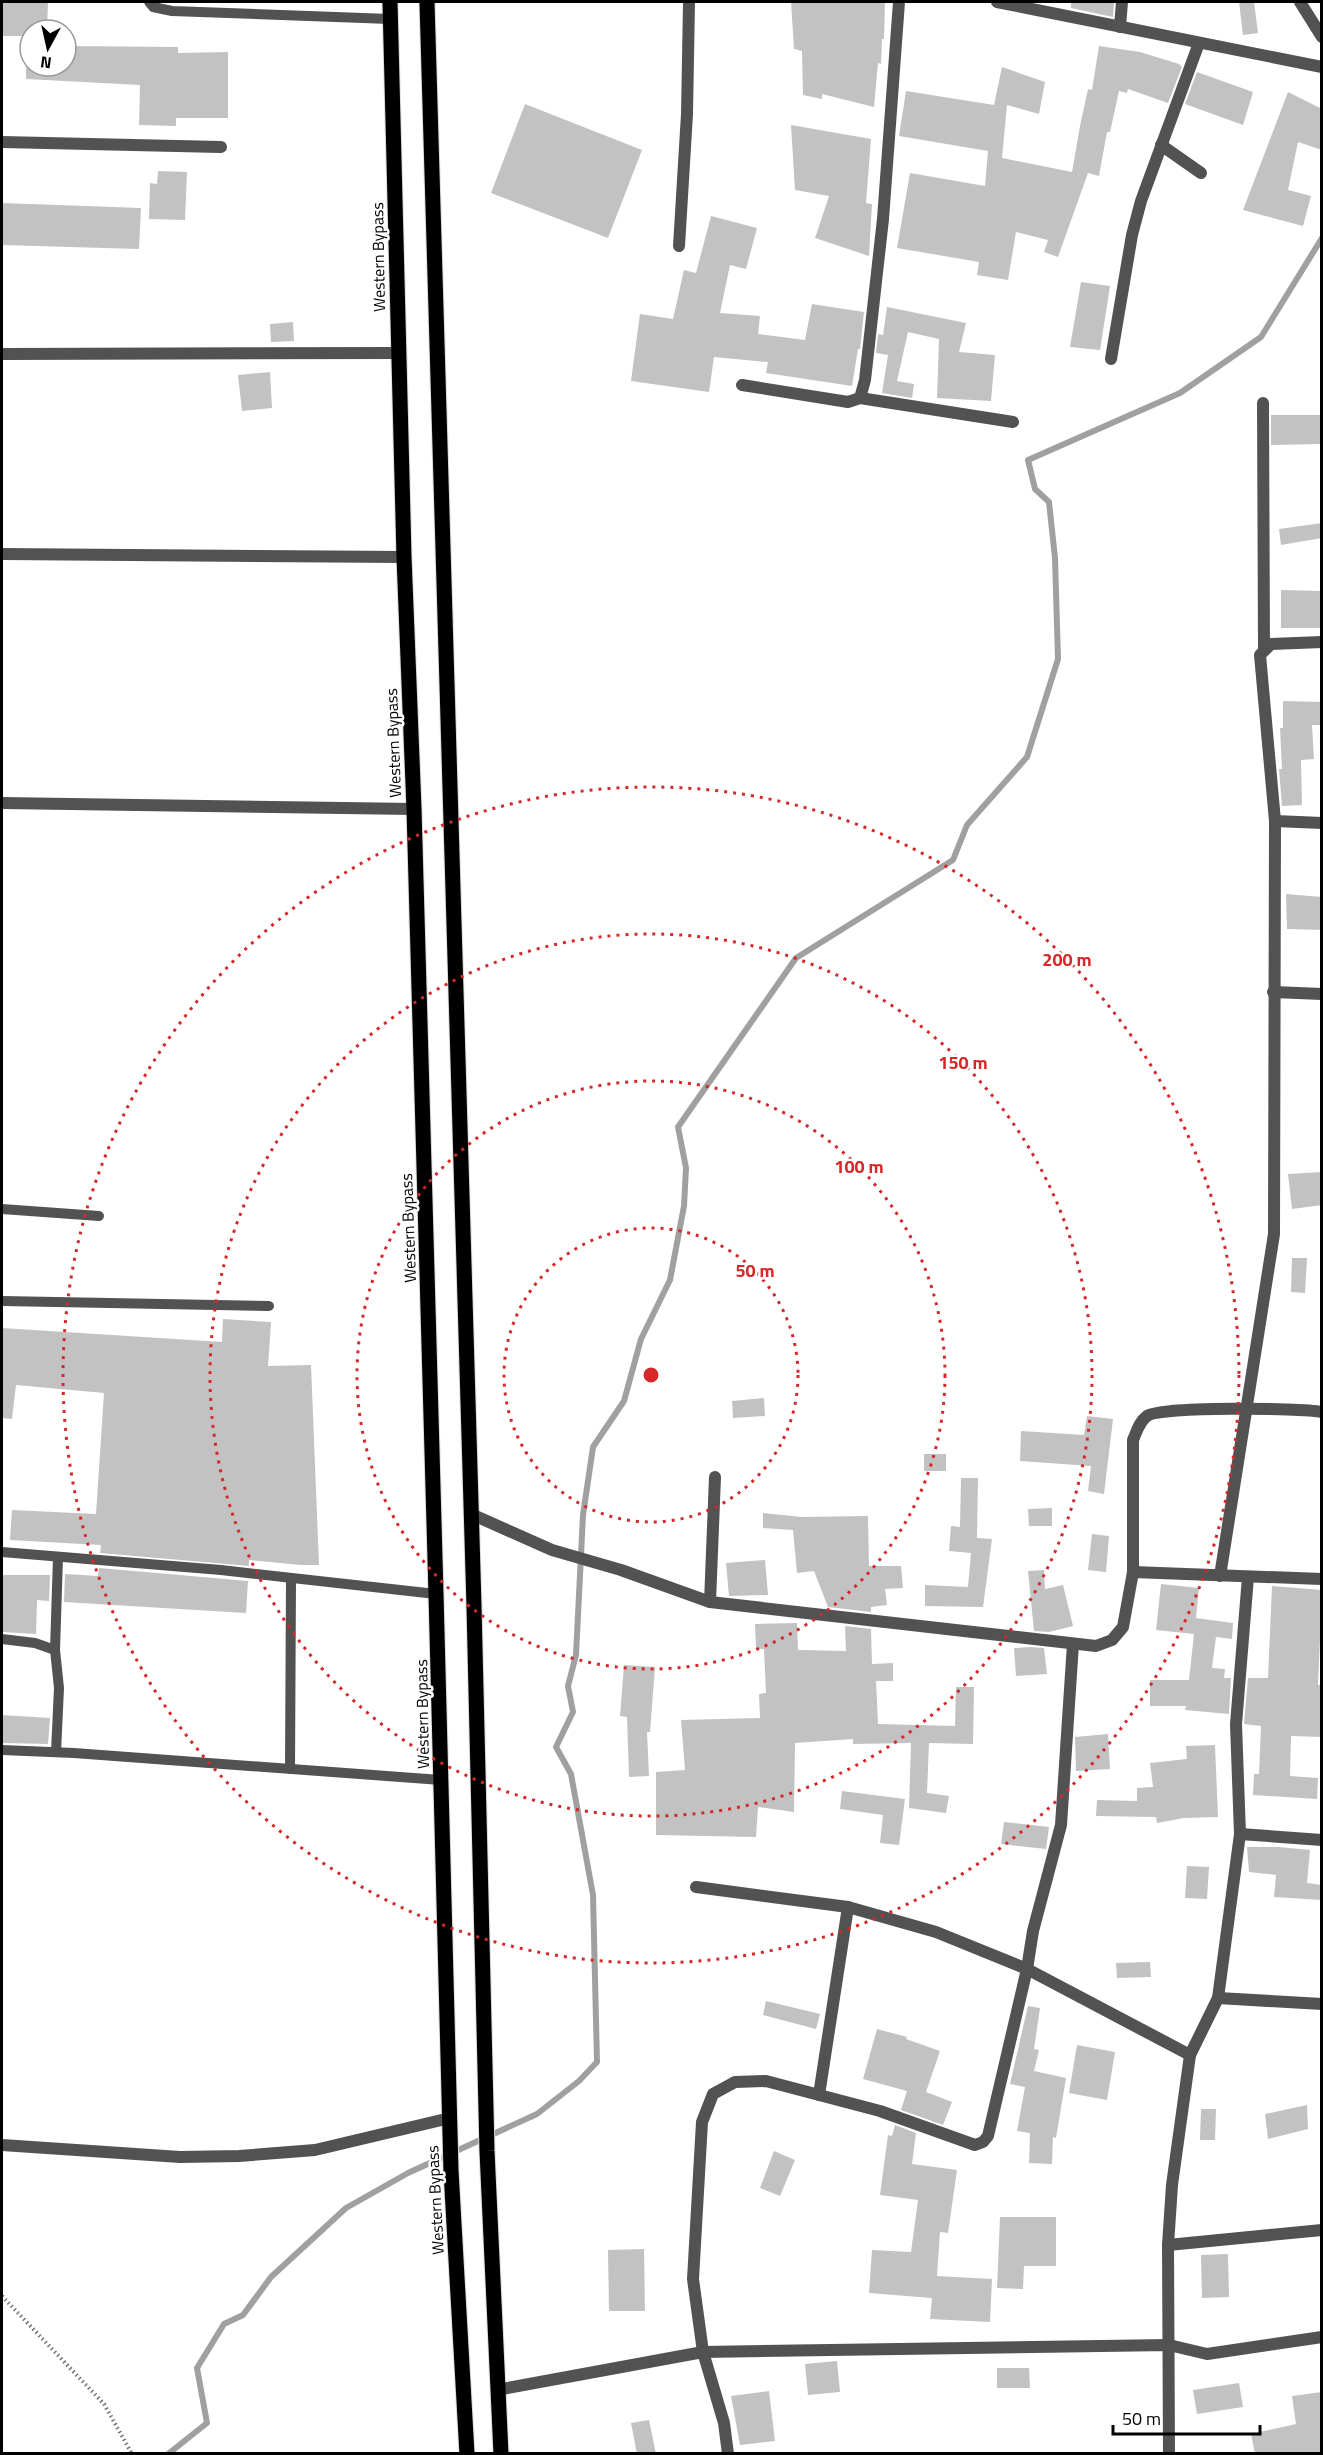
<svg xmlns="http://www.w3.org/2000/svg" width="1323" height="2455" font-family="'Titillium Web',sans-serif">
  <rect width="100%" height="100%" fill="#fff"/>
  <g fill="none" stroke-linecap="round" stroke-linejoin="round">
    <path stroke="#a0a0a0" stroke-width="6" d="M168 2454 207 2423 197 2368 224 2324 243 2315 271 2277 346 2208 408 2173 537 2114 579 2081 597 2062 593 1895 571 1774 556 1747 573 1712 568 1686 576 1655 583 1515 593 1447 624 1401 641 1339 670 1280 684 1206 686 1168 678 1127 796 958 953 860 967 825 1027 757 1058 659 1055 558 1049 502 1035 489 1028 460 1180 393 1261 337 1322 238"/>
  </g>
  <g fill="#c2c2c2">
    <path d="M2 2H48L47 30H30V36H2Z"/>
    <path d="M791 2H885L884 39H882L881 64 878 63 874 107 822 94V99L803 95 802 51 794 49Z"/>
    <path d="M1071 2H1114L1113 17 1071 8Z"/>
    <path d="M1239 2H1254L1258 33 1243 35Z"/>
    <path d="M66 46 178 47V53L228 52V118H176V126L139 125 140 85 26 79V66H66Z"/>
    <path d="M1099 46 1140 52 1179 64 1182 67 1168 103 1128 89 1127 93 1119 91 1110 132H1107L1099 176 1088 173 1058 257 1044 252 1048 240 1016 232 1008 280 977 275 979 262 897 248 910 173 985 186 988 151 899 136 906 91 994 105 1002 67 1045 82 1039 114 1007 105 1002 158 1072 172 1080 126 1088 89 1092 90Z"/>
    <path d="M1197 72 1253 92 1243 125 1185 104Z"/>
    <path d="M1288 92 1322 109V150L1298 142 1288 190 1311 196 1303 226 1243 210Z"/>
    <path d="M525 104 642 150 608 238 491 193Z"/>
    <path d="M791 125 871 139 866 203 872 204 869 256 815 238 829 196 795 190Z"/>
    <path d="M158 171 187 172 185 220 149 219 150 183 157 184Z"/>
    <path d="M2 203 141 208 139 249 2 245Z"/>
    <path d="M711 216 757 228 746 269 730 265 720 313 760 316 758 334 805 340 812 304 864 312 860 349H858L852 386 766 373 768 362 714 357 709 392 631 381 640 314 673 319 684 270 696 273Z"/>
    <path d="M1081 282 1110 286 1100 350 1070 347Z"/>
    <path d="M887 307 966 323 959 352 995 355 991 401 937 398 939 339 908 332 897 381 914 384 912 398 882 393 888 355 876 353 878 334 883 335Z"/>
    <path d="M293 322 294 341 271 342 270 324Z"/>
    <path d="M270 372 272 408 242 411 238 375Z"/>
    <path d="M1271 415H1322V444L1271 445Z"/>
    <path d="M1322 523V538L1281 545 1279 529Z"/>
    <path d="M1281 590 1321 591V628H1281Z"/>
    <path d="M1283 701 1322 702V725H1312L1314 759 1301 760 1302 805 1282 806 1279 769H1282L1280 728H1283Z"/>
    <path d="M1286 894 1322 897V930L1287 929Z"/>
    <path d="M1322 1172V1205L1292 1209 1288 1174Z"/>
    <path d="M1292 1258H1307L1305 1293 1291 1292Z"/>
    <path d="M223 1319 271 1322 268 1366 311 1365 319 1565H301L249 1560V1566L100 1553 101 1545 10 1540 12 1510 96 1514 104 1393 16 1385 12 1419 2 1418V1328L222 1342Z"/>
    <path d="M764 1398 765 1416 733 1418 732 1401Z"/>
    <path d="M1087 1416 1113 1419 1104 1494 1088 1491 1091 1466 1020 1461 1021 1431 1084 1435Z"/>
    <rect x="924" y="1454" width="22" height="17"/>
    <path d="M961 1478H978L977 1538 992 1539 983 1607 925 1606V1585L968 1587 971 1553 949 1551 951 1526 960 1527Z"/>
    <path d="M1052 1508V1526H1029L1028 1509Z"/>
    <path d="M763 1513 802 1517 868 1516 869 1566H901L903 1588 885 1589 887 1605 871 1607V1612L828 1607 814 1571 797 1573 793 1530 763 1528Z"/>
    <path d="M1092 1534 1109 1536 1106 1572 1088 1570Z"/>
    <path d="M765 1560 768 1595 729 1596 726 1563Z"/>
    <path d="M99 1568 248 1581 246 1613 64 1602 65 1574 98 1576Z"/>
    <path d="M1044 1570 1045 1589 1063 1585 1073 1626 1049 1632 1034 1631 1028 1571Z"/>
    <path d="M2 1575H50L49 1601 37 1600 36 1634 2 1632Z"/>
    <path d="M1161 1584 1199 1588 1196 1618 1233 1623 1232 1639 1216 1637 1212 1668 1225 1669 1224 1678H1231L1229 1714 1185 1710 1186 1706H1150V1680H1189L1194 1634 1156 1630Z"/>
    <path d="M1272 1586 1322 1590 1318 1685H1320L1322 1737 1291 1736 1290 1776 1318 1778 1317 1799 1253 1795 1254 1774H1259L1261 1726 1244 1724 1248 1678H1268Z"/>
    <path d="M797 1623 798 1650 846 1651 845 1626 871 1629 872 1664 893 1663V1681H876L878 1724 955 1726 956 1687H974L973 1744 929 1743 927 1793 949 1796 946 1813 909 1808 911 1743 853 1744V1739L795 1743 794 1812 758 1807 756 1837 656 1835V1772L685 1770 681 1720 760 1718 759 1694 766 1693 764 1649H756L755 1624Z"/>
    <path d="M1030 1647 1044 1648 1047 1674 1016 1676 1014 1648Z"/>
    <path d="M624 1665 655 1667 650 1732H647L649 1776 629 1777 627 1717 620 1716Z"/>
    <path d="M2 1715 50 1718 48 1744 2 1743Z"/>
    <path d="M1108 1734 1110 1769 1076 1771 1075 1737Z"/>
    <path d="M1215 1745 1218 1817 1184 1818 1157 1823 1156 1817 1096 1816 1097 1800 1137 1801V1788L1153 1787 1150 1763 1187 1759 1186 1746Z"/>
    <path d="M842 1791 905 1799 899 1845 880 1843 883 1815 840 1809Z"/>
    <path d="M1004 1822 1049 1827 1046 1849 1001 1844Z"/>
    <path d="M1247 1847H1279L1310 1850 1307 1883 1322 1885V1900L1274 1897 1276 1875 1249 1872Z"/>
    <path d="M1187 1866 1209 1867 1207 1899 1185 1898Z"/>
    <path d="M1150 1962 1151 1977 1117 1978 1116 1963Z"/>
    <path d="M766 2001 820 2014 816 2029 763 2015Z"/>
    <path d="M1028 2006 1040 2008 1034 2049 1039 2050 1034 2071 1066 2078 1056 2138 1053 2137 1052 2164 1029 2163 1030 2133 1017 2131 1025 2087 1010 2084Z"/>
    <path d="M877 2029 907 2037 906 2039 940 2051 926 2092 952 2102 943 2125 901 2110 907 2091 863 2079Z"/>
    <path d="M1077 2045 1115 2052 1107 2100 1069 2093Z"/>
    <path d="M1307 2105 1308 2129 1268 2139 1265 2114Z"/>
    <path d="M1201 2109H1216L1215 2140H1200Z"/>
    <path d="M895 2125 916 2133 912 2164 957 2170 948 2233 940 2232 937 2276 992 2279 990 2322 930 2319 932 2298 869 2293 872 2250 911 2252 918 2200 880 2195 888 2135 892 2136Z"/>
    <path d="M774 2151 795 2160 780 2196 760 2188Z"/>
    <path d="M1000 2217H1056V2266H1024L1023 2289 997 2288Z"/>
    <path d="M644 2249 645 2311H609L608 2250Z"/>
    <path d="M1228 2254 1229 2297 1202 2298 1201 2255Z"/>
    <path d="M837 2361 840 2392 808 2395 805 2364Z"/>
    <path d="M997 2368H1029L1030 2388H997Z"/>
    <path d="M1239 2383 1243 2407 1197 2414 1193 2390Z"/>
    <path d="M769 2391 775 2441 740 2445 731 2396Z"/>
    <path d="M1322 2392V2454H1255L1251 2434 1296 2424 1292 2396Z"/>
    <path d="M649 2420 656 2454H637L631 2423Z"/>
  </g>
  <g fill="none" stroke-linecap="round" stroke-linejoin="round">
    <defs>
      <g id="primary">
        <path d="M390 2 404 557 414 809 436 1594 451 2171 467 2454"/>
        <path d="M427 2 474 1606 487 2151 501 2454"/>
      </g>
    </defs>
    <use href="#primary" stroke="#dbdbdb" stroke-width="17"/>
    <path stroke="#747474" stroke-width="4" stroke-dasharray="1.5 3" stroke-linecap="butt" d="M2 2296 104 2404 132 2454"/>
    <g stroke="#525252" stroke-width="10">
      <path d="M149 2 153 7 172 11 390 19"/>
      <path d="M2 1209 99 1216"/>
      <path d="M2 1301 269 1306"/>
      <path d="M2 1552 221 1570 436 1594"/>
      <path d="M2 1639 35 1643 55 1650"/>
      <path d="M2 1750 74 1753 441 1780"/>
      <path d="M56 1752 59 1688 55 1650 58 1557"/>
      <path d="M290 1769 291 1578"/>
    </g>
    <g stroke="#525252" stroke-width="12">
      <path d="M997 2 1322 67"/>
      <path d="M1300 2 1322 37"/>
      <path d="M1120 27 1122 2"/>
      <path d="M2 142 221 147"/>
      <path d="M1161 145 1201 173"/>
      <path d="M679 246 687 114 689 2"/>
      <path d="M2 354 399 353"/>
      <path d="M1111 359 1132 235 1141 201 1199 43"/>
      <path d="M742 385 848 402 860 398 1013 422"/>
      <path d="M860 398 865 380 883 219 899 2"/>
      <path d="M1263 403 1264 648"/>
      <path d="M2 554 404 557"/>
      <path d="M1275 821 1322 823"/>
      <path d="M1273 992 1322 994"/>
      <path d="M471 1514 552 1550 621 1570 710 1602 1096 1646 1112 1640 1123 1627 1133 1572V1440C1137 1431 1139 1422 1147 1416 1161 1406 1299 1408 1322 1412"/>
      <path d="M1133 1572 1322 1579"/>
      <path d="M1220 1576 1274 1234 1275 821 1260 655 1271 644 1322 642"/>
      <path d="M710 1602 715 1477"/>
      <path d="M1240 1834 1322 1840"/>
      <path d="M696 1887 848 1907 936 1932 1027 1969 1190 2055"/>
      <path d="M1218 1998 1322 2004"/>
      <path d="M819 2095 848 1907"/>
      <path d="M2 2145 180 2157 239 2156 315 2150 450 2118"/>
      <path d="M1168 2245 1322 2230"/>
      <path d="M497 2390 703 2352 1169 2345 1207 2354 1322 2337"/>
      <path d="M728 2454 724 2423 703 2352 693 2279 702 2122 713 2094 735 2082 766 2081 880 2111 975 2145 983 2142 988 2136 1027 1969 1033 1931 1061 1825 1073 1644"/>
      <path d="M1169 2454 1168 2245 1172 2185 1190 2055 1218 1998 1240 1834 1236 1724 1248 1577"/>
    </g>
    <path stroke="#525252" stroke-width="12" d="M2 803 414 809"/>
    <use href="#primary" stroke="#000" stroke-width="15"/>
  </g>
  <g fill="none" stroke="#d62828" stroke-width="3" stroke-dasharray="3 6">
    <circle cx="651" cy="1375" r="147"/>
    <circle cx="651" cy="1375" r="294"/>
    <circle cx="651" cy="1375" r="441"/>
    <circle cx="651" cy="1375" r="588"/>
  </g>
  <g text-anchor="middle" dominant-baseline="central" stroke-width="5" stroke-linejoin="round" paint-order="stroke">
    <g font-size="16" fill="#000" stroke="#fff">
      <text transform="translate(378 257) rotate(-91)">Western Bypass</text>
      <text transform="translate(393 743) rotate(-92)">Western Bypass</text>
      <text transform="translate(408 1228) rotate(-92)">Western Bypass</text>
      <text transform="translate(422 1714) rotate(-91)">Western Bypass</text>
      <text transform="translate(435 2200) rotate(-93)">Western Bypass</text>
    </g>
  </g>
  <circle cx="651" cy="1375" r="9" fill="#d62828" stroke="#fff" stroke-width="3"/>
  <g font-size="18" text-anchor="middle" font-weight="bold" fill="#d62828" stroke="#fff" stroke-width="5" stroke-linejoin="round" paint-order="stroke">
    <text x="1067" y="966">200 m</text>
    <text x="963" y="1069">150 m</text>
    <text x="859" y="1173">100 m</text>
    <text x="755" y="1277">50 m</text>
  </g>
  <rect width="1323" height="2455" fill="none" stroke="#000000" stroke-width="6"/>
  <g transform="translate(48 48) rotate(188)"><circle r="28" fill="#ffffff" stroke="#999999" stroke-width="1.5"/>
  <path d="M0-4.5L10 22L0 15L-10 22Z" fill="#000000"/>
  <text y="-9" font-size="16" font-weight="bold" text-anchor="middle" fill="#000000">N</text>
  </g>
  <path d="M1113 2425v9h147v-9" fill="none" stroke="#000000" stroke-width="3"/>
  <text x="1122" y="2425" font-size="18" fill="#000000" stroke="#ffffff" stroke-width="4.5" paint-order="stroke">50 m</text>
</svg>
